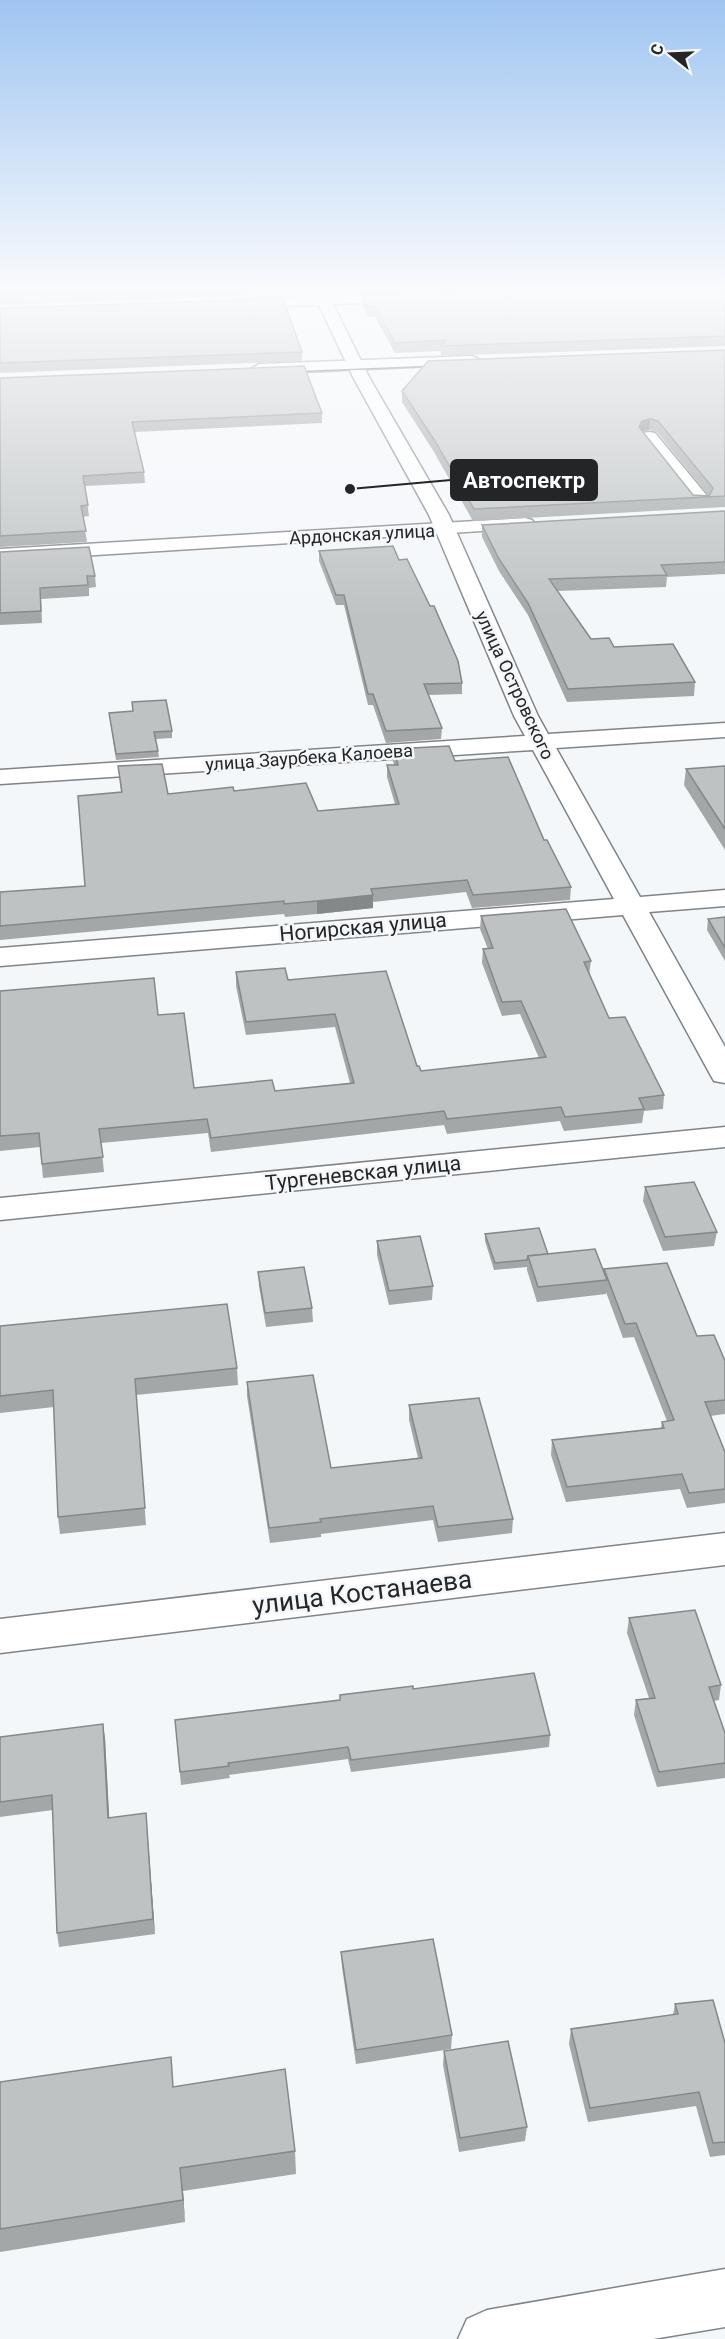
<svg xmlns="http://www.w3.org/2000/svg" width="725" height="2339" font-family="Roboto,sans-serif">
  <rect width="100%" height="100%" fill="#f4f7fa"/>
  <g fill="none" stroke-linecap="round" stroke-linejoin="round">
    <defs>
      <g id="minor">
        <path d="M312 290H326L329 295 408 293 415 297 408 301 333 304 369 377 449 515 538 716 548 734 725 723V737L556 748 640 897 725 890V906L649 912 725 1047V1083L714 1081 710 1074 623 915 0 966V948L614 899 533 750 0 784V770L525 736 514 716 429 515 353 377 319 305 240 307 233 303 240 299 315 296Z"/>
        <path d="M649 432 655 433 708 497 710 501 708 505H694L643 441 640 437 643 433Z"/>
        <path d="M725 1127V1147L0 1220V1198Z"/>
        <path d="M725 1533V1565L0 1653V1619Z"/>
      </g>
      <path id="tertiary" d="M725 2269V2327L653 2339H458L467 2319 487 2310Z"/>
      <path id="secondary" d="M525 518 532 520 535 524 532 528 0 561V549Z"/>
      <path id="primary" d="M471 356 477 358 479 361 477 364 259 374 251 369 259 364Z"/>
    </defs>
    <use href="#minor" stroke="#818486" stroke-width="3"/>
    <use href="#tertiary" stroke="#818486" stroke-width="3"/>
    <use href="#secondary" stroke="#818486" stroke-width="3"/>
    <use href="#primary" stroke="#818486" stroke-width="3"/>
    <use href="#minor" fill="#fff" fill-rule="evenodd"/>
    <use href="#tertiary" fill="#fff" fill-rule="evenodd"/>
    <use href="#secondary" fill="#fff" fill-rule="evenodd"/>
    <use href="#primary" fill="#fff" fill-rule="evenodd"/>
    <path stroke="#484a4b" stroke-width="1.5" d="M290 372 440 366"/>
  </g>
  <g fill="#a3a7a8" fill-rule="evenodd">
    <path d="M0 290H279V294L0 305Z"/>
    <path d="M354 290H397L355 292Z"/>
    <path d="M725 290V346L441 356V351L395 353 375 317H368L362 304V295Z"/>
    <path d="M0 308 302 352V361L0 373Z"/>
    <path d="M725 350V507L473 521 434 452 402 402V391ZM649 430 657 432 708 495H693L642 431Z"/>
    <path d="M0 378 322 413V423L135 432 144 472 145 483 85 486 89 516 83 517 87 542 0 547Z"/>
    <path d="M725 511V574L667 577 666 587 558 591 591 639 614 647 695 682 694 696 567 702 528 615 499 571 482 537V525Z"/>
    <path d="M319 551 399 560 462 683V694L428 695 442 728 441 739 386 743 373 705H368L344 605H336L319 561Z"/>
    <path d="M0 552 95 576 96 587 89 588V596L41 599 42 623 0 625Z"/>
    <path d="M109 713 172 731V738L156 739 159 757 116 760Z"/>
    <path d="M393 749 455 761 544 840 571 887 570 900 472 908 466 892 373 902V908L317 914 285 917 284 914 0 940V892L85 886 121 793 118 766 168 794 234 791 318 811 395 804 387 777V765H394L393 761Z"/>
    <path d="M725 766V850L684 785 686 769Z"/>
    <path d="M481 916 591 961 589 975 609 1018 664 1095 663 1109 644 1111 642 1123 564 1131 560 1121 447 1134 444 1125 211 1152 208 1133 101 1143 104 1172 43 1178 40 1147 0 1151V991L158 1015 194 1088 275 1091 350 1083 335 1027 246 1035 236 986V972L288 980 417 1066 421 1071 539 1058 520 1014 502 1016 482 963 483 949H488L480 929Z"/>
    <path d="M725 917V961L707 930 708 919Z"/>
    <path d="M645 1187 717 1232 714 1246 663 1251 643 1201Z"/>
    <path d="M485 1234 604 1272V1269L697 1336 725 1361V1414L710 1416 725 1452V1503L687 1508 680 1489 566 1502 551 1455 552 1440 661 1428 662 1422 667 1421 634 1337 623 1338 606 1292V1294L537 1302 527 1270V1267L494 1270 485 1241Z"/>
    <path d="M377 1241 433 1286 432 1300 389 1305 377 1255Z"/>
    <path d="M258 1272 312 1308 313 1322 266 1327 259 1286Z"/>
    <path d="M0 1326 237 1368 238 1385 136 1395 146 1525 60 1534 58 1517 54 1407 0 1413Z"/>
    <path d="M247 1382 331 1468 418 1458 409 1420V1405L513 1519 512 1533 438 1542 433 1520 321 1534V1537L270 1543 247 1396Z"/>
    <path d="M629 1618 721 1685 719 1700 714 1701 725 1733V1778L657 1787 634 1715 636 1700 649 1698 627 1633Z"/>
    <path d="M413 1689 550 1735 549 1747 351 1772 348 1759 229 1775 230 1778 181 1785 175 1720 340 1700V1695Z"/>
    <path d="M0 1737 105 1738 109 1818 146 1813 155 1934 59 1947 57 1933 53 1810 0 1817Z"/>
    <path d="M341 1952 452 2035 451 2049 356 2064 342 1967Z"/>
    <path d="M675 2004 725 2043V2155L710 2157 696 2106 588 2122 569 2044 571 2029 673 2015Z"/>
    <path d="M444 2051 527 2127 525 2141 459 2152 443 2065Z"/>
    <path d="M0 2082 174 2086 295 2151 296 2174 183 2191 185 2222 0 2252Z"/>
  </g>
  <g fill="#858888">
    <path d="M650 419 649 430 641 432 639 427 642 421Z"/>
    <path d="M373 895V908L317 914V901Z"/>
    <path d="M103 1724 105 1738 110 1832 108 1818Z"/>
    <path d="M146 1813 147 1827 155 1934 153 1919Z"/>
    <path d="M180 2168 183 2191 185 2222 183 2200Z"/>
  </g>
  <g fill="#bec2c3" stroke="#858888" stroke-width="1.5" fill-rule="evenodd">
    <path d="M0 290H154L0 296Z"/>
    <path d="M485 290H725V336L441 346 446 340 395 343 375 307H368L362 295Z"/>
    <path d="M283 299 302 352 0 363V308Z"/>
    <path d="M725 350V496L474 509 435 441 402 391 428 361ZM650 419 658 421 713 488 709 496 693 495 639 427 642 421Z"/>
    <path d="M304 366 322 413 132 422 144 472 83 476 88 505 81 506 86 531 0 536V378Z"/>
    <path d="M725 511V562L661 565 667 575 549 579 591 639 609 638 614 647 673 644 695 682 568 689 528 603 499 559 482 525Z"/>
    <path d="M393 546 399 560 407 559 430 606H434L458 661 462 683 424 684 442 728 386 731 373 694H368L344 595H336L319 551Z"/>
    <path d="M89 547 95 576H87L88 585 40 588 41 611 0 613V552Z"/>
    <path d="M166 700 172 731 154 732 158 751 116 754 109 713 133 711 132 702Z"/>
    <path d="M449 746 455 761 508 757 544 840H547L571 887 473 895 467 880 371 889 373 895 317 901 284 904V901L0 926V892L85 886 78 796 122 792 118 766 162 764 168 794 233 787 234 791 306 783 318 811 399 804 387 765H398L393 749Z"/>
    <path d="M725 766V829L686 769Z"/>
    <path d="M566 909 591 961 584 962 609 1018 625 1017 664 1095 639 1098 644 1109 565 1117 561 1107 447 1119 444 1111 211 1138 207 1119 99 1129 103 1157 42 1164 39 1133 0 1136V991L154 978 158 1015 184 1013 194 1088 272 1080 275 1091 354 1083 335 1014 246 1022 236 972 285 968 288 980 386 971 417 1066H419L421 1071 546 1057 521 1001 502 1002 483 949 493 948 481 916Z"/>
    <path d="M725 917V948L708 919Z"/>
    <path d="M694 1182 717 1232 665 1237 645 1187Z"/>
    <path d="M539 1228 548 1254 528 1256 527 1260 495 1263 485 1234Z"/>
    <path d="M420 1236 433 1286 389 1291 377 1241Z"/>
    <path d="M595 1249 607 1280 538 1287 528 1256Z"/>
    <path d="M667 1263 697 1336 714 1335 725 1361V1400L705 1402 725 1452V1489L689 1493 682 1474 567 1487 552 1440 664 1428 662 1422 674 1420 636 1323 625 1324 604 1269Z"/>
    <path d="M304 1267 312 1308 265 1313 258 1272Z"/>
    <path d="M227 1304 237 1368 135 1379 145 1508 58 1517 53 1390 0 1396V1326Z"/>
    <path d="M313 1375 331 1468 422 1458 409 1405 479 1398 513 1519 438 1527 433 1506 320 1519 321 1522 269 1528 247 1382Z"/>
    <path d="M695 1610 721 1685 709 1687 725 1733V1763L659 1772 636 1700 655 1698 629 1618Z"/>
    <path d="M534 1673 550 1735 351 1760 348 1747 228 1763 229 1766 180 1772 175 1720 340 1700V1695L413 1686V1689Z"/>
    <path d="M103 1724 108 1818 146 1813 153 1919 57 1933 52 1795 0 1802V1737Z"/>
    <path d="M433 1939 452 2035 356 2050 341 1952Z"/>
    <path d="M713 2000 725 2043V2142L713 2143 699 2092 590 2108 571 2029 678 2014 675 2004Z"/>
    <path d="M508 2041 527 2127 460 2138 444 2051Z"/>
    <path d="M171 2057 173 2087 285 2069 295 2151 180 2168 183 2200 0 2229V2082Z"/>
  </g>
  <linearGradient id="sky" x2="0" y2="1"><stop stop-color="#9fc5f1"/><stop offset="0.47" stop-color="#fafbfd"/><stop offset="1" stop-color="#fafbfd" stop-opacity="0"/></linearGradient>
  <rect width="725" height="617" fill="url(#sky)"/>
  <g text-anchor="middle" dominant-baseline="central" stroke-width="5" stroke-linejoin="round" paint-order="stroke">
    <g font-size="18" fill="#242526" stroke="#f4f7fa">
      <text transform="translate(362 534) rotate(-3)">Ардонская улица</text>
      <text transform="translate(515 685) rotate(65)">улица Островского</text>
      <text transform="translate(309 757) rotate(-4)">улица Заурбека Калоева</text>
    </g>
    <g font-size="21" fill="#242526" stroke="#f4f7fa">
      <text transform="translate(363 927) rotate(-5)">Ногирская улица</text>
      <text transform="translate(363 1173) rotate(-6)">Тургеневская улица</text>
    </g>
    <g font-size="26" fill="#242526" stroke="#f4f7fa">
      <text transform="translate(362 1592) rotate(-7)">улица Костанаева</text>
    </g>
  </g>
  <path fill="none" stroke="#242526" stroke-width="2" d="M350 489L451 480"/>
  <circle fill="#242526" stroke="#f4f7fa" stroke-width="2" cx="350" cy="489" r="6"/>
  <rect fill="#242526" stroke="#242526" stroke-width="2" x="451" y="460" width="146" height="40" rx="6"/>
  <g font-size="22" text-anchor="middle" font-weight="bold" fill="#fff">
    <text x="524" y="488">Автоспектр</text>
  </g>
  <g transform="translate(671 54) rotate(288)" stroke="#f4f7fa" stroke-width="4.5" paint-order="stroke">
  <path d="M0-4.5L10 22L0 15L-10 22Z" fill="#242526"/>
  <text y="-9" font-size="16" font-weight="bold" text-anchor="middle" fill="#242526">С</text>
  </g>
</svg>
